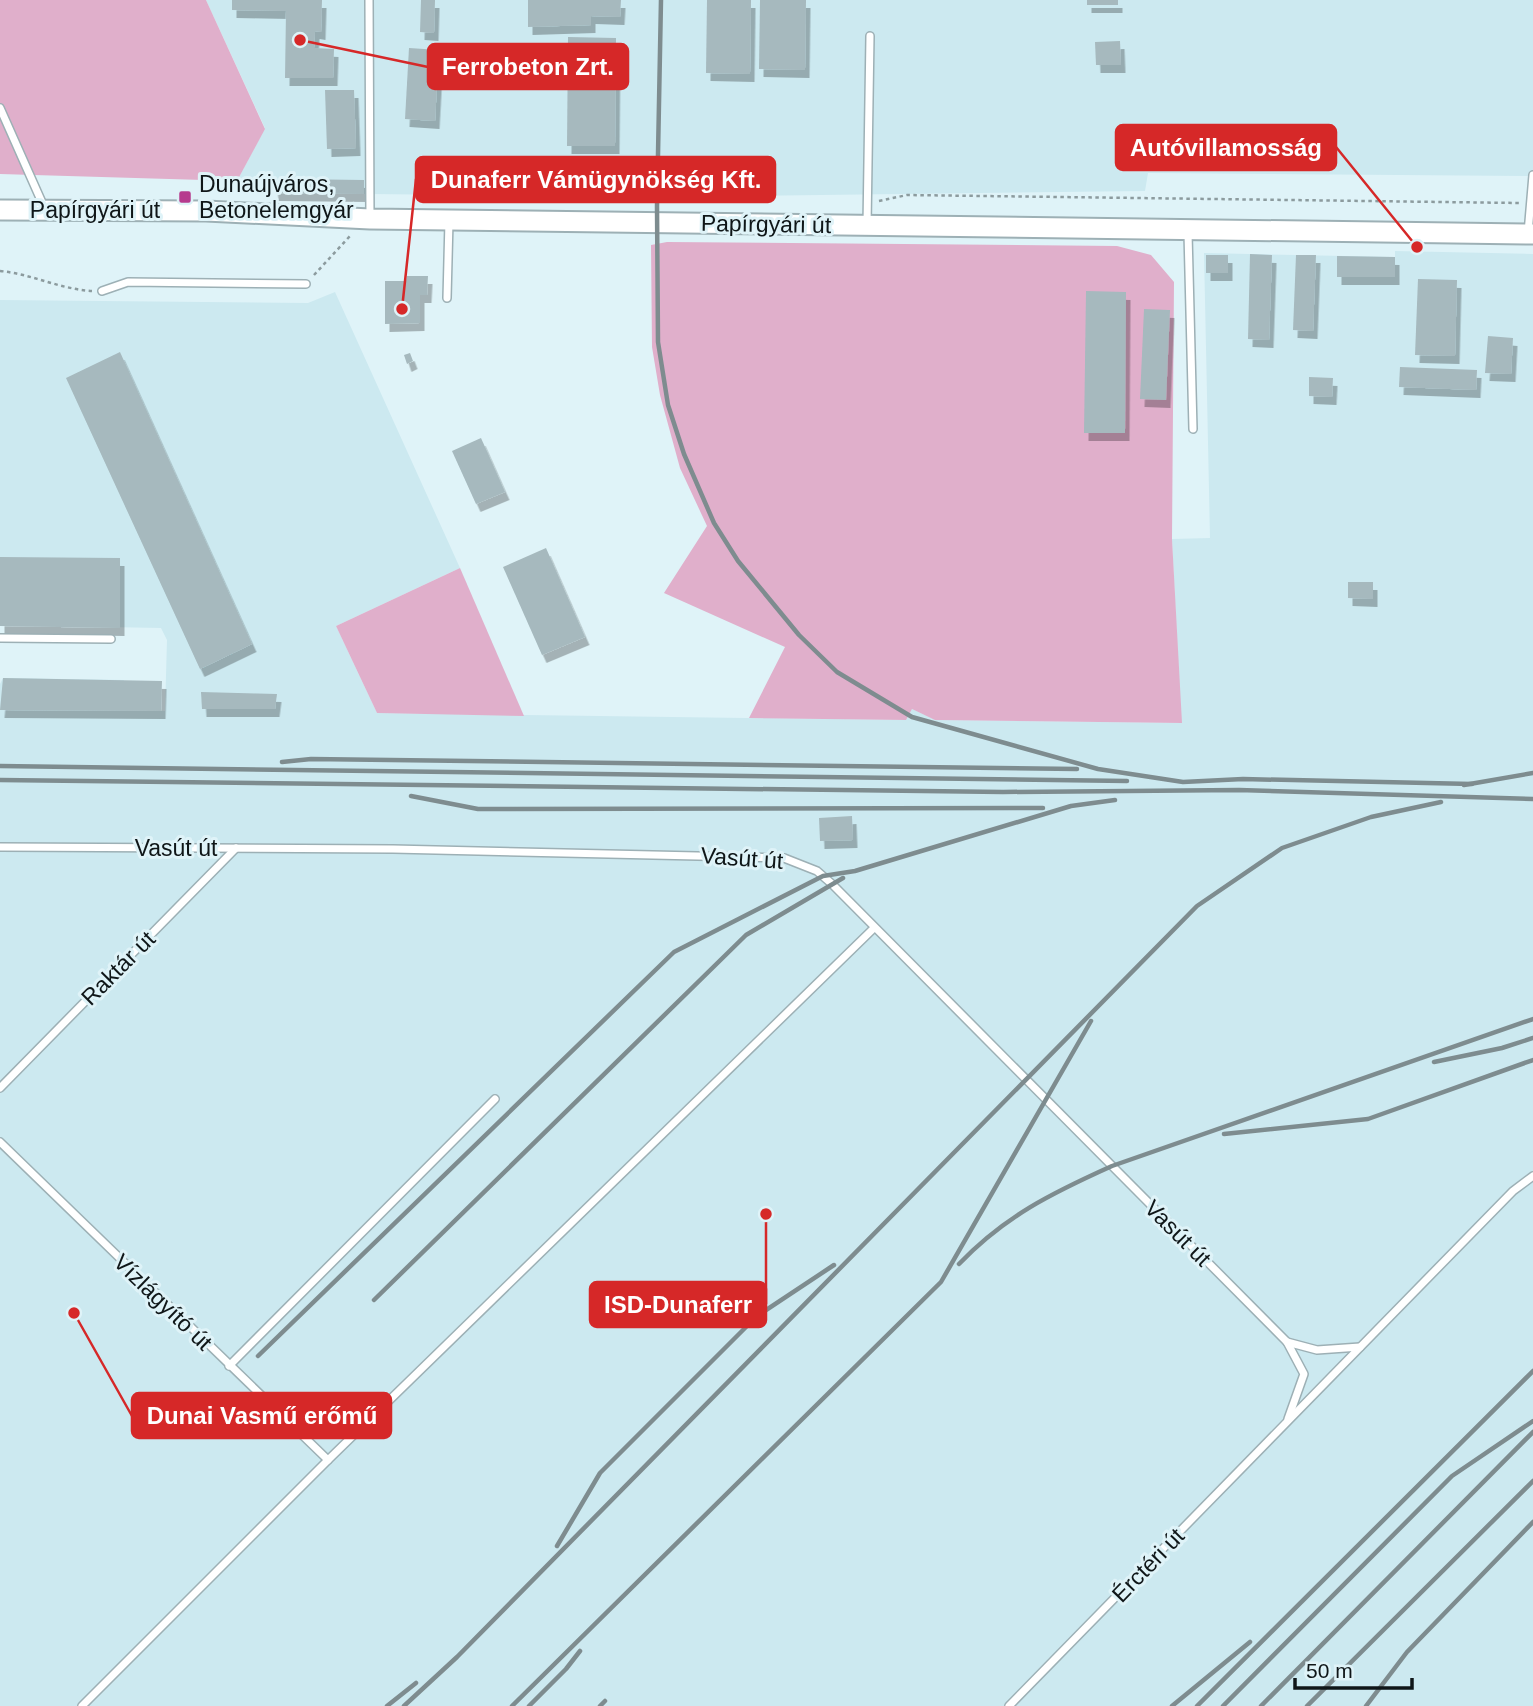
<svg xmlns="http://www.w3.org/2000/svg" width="1533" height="1706" font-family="Helvetica,sans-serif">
  <defs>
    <filter id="shadow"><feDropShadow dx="4.5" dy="8" stdDeviation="0" flood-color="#0004"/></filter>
  </defs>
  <rect width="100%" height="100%" fill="#dff3f8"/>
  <g fill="#cce9f0">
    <path d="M206 0H1533V176L1148 173 1145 191 668 197 274 193 273 182 237 181 265 128Z"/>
    <path d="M1395 251 1533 254V1706H0V684L3 678 124 680 123 710 165 711 167 640 161 628 0 625V300L308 303 335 292 460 568 336 626 377 713 905 720 912 709 936 720 1181 723 1172 539 1210 538 1204 253 1395 257Z"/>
  </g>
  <g fill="#e0afcb">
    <path d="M0 0H206L265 129 237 181 0 174Z"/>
    <path d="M667 242 1117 246 1151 255 1174 282 1172 539 1182 723 935 720 912 709 906 720 749 718 785 647 664 593 707 526 680 468 660 395 652 347 651 245Z"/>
    <path d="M460 568 524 716 377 713 336 626Z"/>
  </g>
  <g fill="#a6b9be" filter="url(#shadow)">
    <path d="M232 0H322L321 32 315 31 314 48 334 49 333 78H285L286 11 232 10Z"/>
    <path d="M421 0H435L434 33 420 32Z"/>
    <path d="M528 0H621L620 17 591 16V25L528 27Z"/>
    <path d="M707 0H751L750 74 706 73Z"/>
    <path d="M760 0H806L805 70 759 69Z"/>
    <rect x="1087" y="0" width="31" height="5"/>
    <path d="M568 37 616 38 615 146H567Z"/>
    <path d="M1120 41 1121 65H1096L1095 42Z"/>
    <path d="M409 48 439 50 435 121 405 119Z"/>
    <path d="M325 90H354L356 148 327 149Z"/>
    <path d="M289 179 364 180V194L274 193 273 181 289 182Z"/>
    <path d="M1250 254 1272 255 1269 340 1248 339Z"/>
    <rect x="1206" y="255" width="22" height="18"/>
    <path d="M1296 255H1316L1313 331 1293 330Z"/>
    <path d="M1337 256 1395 257V277H1337Z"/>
    <path d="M407 276H428L427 295H420V323L385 324V281H406Z"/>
    <path d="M1418 279 1457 280 1455 356 1415 355Z"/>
    <path d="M1086 291 1126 292 1125 433H1084Z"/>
    <path d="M1144 309 1170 310 1166 400 1140 399Z"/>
    <path d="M1488 336 1513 338 1511 374 1485 373Z"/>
    <path d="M120 352 252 644 200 669 66 378Z"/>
    <path d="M410 353 413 361 407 364 404 355Z"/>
    <path d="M1400 367 1477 370 1476 390 1399 387Z"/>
    <path d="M1309 377 1333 378 1332 397 1309 396Z"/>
    <path d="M481 438 505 492 476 504 452 451Z"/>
    <path d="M546 548 585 637 542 655 503 567Z"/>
    <path d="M0 557 120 558V628L0 626Z"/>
    <path d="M1348 582H1373V599L1348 598Z"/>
    <path d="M3 678 162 681 161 711 0 710Z"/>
    <path d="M201 692 277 694 275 709H202Z"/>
    <path d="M852 816 853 840 820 841 819 818Z"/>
  </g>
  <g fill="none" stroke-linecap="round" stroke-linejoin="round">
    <defs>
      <g id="lane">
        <path d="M369 0 370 218"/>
        <path d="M0 108 44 207"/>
        <path d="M867 225 870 36"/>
        <path d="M1188 233 1193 429"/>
        <path d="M1528 233 1533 175"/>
        <path d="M102 291 128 282 306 284"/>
        <path d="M447 298 449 221"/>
        <path d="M0 638 111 639"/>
        <path d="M0 847 393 849 784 858 817 871 832 884 1287 1342 1317 1350 1360 1347"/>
        <path d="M0 1088 236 848"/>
        <path d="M0 1142 328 1460"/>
        <path d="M1287 1342 1304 1374 1288 1419"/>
        <path d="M229 1366 495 1099"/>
        <path d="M82 1706 328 1460 874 928"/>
        <path d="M1009 1706 1513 1191 1533 1176"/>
      </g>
      <path id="secondary" d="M0 210 206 211 370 219 1533 234"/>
    </defs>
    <use href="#lane" stroke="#9db0b5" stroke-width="10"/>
    <use href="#secondary" stroke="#9db0b5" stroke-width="23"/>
    <g stroke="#8c9b9e" stroke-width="2.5" stroke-dasharray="3.5 3.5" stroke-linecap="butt">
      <path d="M879 201 907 195 1519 203"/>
      <path d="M0 271C32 274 59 289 92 291"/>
      <path d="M314 275 350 236"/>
    </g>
    <use href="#lane" stroke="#fff" stroke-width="7"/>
    <use href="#secondary" stroke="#fff" stroke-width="19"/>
    <g stroke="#7e8c8f" stroke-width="4.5">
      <path d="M661 0 657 206 658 342 668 405 684 454 714 523 738 561 799 635 837 672 912 717 1098 769 1183 782 1243 779 1472 784"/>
      <path d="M282 762 311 759 1077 769"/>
      <path d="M0 766 1127 781"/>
      <path d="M0 780 1003 792 1239 790 1533 799"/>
      <path d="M1464 785 1533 773"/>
      <path d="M411 796 478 809 1043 808"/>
      <path d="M1434 1062 1502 1048 1533 1038"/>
      <path d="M1224 1134 1368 1119 1533 1060"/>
      <path d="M959 1264C1005 1216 1052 1193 1112 1166L1533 1019"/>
      <path d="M374 1300 746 935 843 878"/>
      <path d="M258 1356 674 952 823 876 855 871 1071 806 1115 800"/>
      <path d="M557 1546 600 1473 757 1316 834 1265"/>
      <path d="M387 1706 416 1683"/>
      <path d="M404 1706 457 1657 1197 906 1282 848 1371 817 1441 802"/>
      <path d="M512 1706 941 1282 1091 1021"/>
      <path d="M529 1706 566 1669 580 1651"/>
      <path d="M600 1706 605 1701"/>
      <path d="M1172 1706 1250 1642"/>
      <path d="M1197 1706 1533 1371"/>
      <path d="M1223 1706 1452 1476 1533 1421"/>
      <path d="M1261 1706 1533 1432"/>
      <path d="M1307 1706 1533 1481"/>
      <path d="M1366 1706 1407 1652 1533 1522"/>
    </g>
  </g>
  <rect fill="#b63b8e" stroke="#dff3f8" stroke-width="2.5" x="178" y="190" width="14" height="14" rx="3.5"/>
  <g text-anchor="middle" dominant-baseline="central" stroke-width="6" stroke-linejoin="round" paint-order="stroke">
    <g font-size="23" fill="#0f1618" stroke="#dff3f8" text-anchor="start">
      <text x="199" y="184">Dunaújváros,<tspan x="199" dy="26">Betonelemgyár</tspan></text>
    </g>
    <g font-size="23" fill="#0f1618" stroke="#dff3f8">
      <text x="95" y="210">Papírgyári út</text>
      <text transform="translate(766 224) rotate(1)">Papírgyári út</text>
      <text x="176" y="848">Vasút út</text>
      <text transform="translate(742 858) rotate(4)">Vasút út</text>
      <text transform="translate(118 968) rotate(-45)">Raktár út</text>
      <text transform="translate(1178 1233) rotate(45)">Vasút út</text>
      <text transform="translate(163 1302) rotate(44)">Vízlágyító út</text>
      <text transform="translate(1148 1565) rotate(-46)">Érctéri út</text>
    </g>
  </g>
  <path fill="none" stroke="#d62828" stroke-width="2.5" d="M300 40L428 67M1417 247L1336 147M402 309L416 179M766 1214L766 1304M74 1313L132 1416"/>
  <g fill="#d62828" stroke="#dff3f8" stroke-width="2.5">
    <circle cx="300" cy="40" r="7"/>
    <circle cx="1417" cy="247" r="7"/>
    <circle cx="402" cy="309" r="7"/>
    <circle cx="766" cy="1214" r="7"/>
    <circle cx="74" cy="1313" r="7"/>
  </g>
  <g fill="#d62828" stroke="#d62828" stroke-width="2.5">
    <rect x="428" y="44" width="200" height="45" rx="7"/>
    <rect x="1116" y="125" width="220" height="45" rx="7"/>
    <rect x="416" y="157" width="359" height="45" rx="7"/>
    <rect x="590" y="1282" width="176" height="45" rx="7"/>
    <rect x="132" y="1393" width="259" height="45" rx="7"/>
  </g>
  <g font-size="24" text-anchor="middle" font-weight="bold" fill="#fff">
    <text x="528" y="75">Ferrobeton Zrt.</text>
    <text x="1226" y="156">Autóvillamosság</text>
    <text x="596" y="188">Dunaferr Vámügynökség Kft.</text>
    <text x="678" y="1313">ISD-Dunaferr</text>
    <text x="262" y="1424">Dunai Vasmű erőmű</text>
  </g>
  <path d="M1295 1678v10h117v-10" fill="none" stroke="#0f1618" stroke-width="3.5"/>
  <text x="1306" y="1678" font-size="21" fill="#0f1618" stroke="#dff3f8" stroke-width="5" paint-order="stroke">50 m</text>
</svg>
